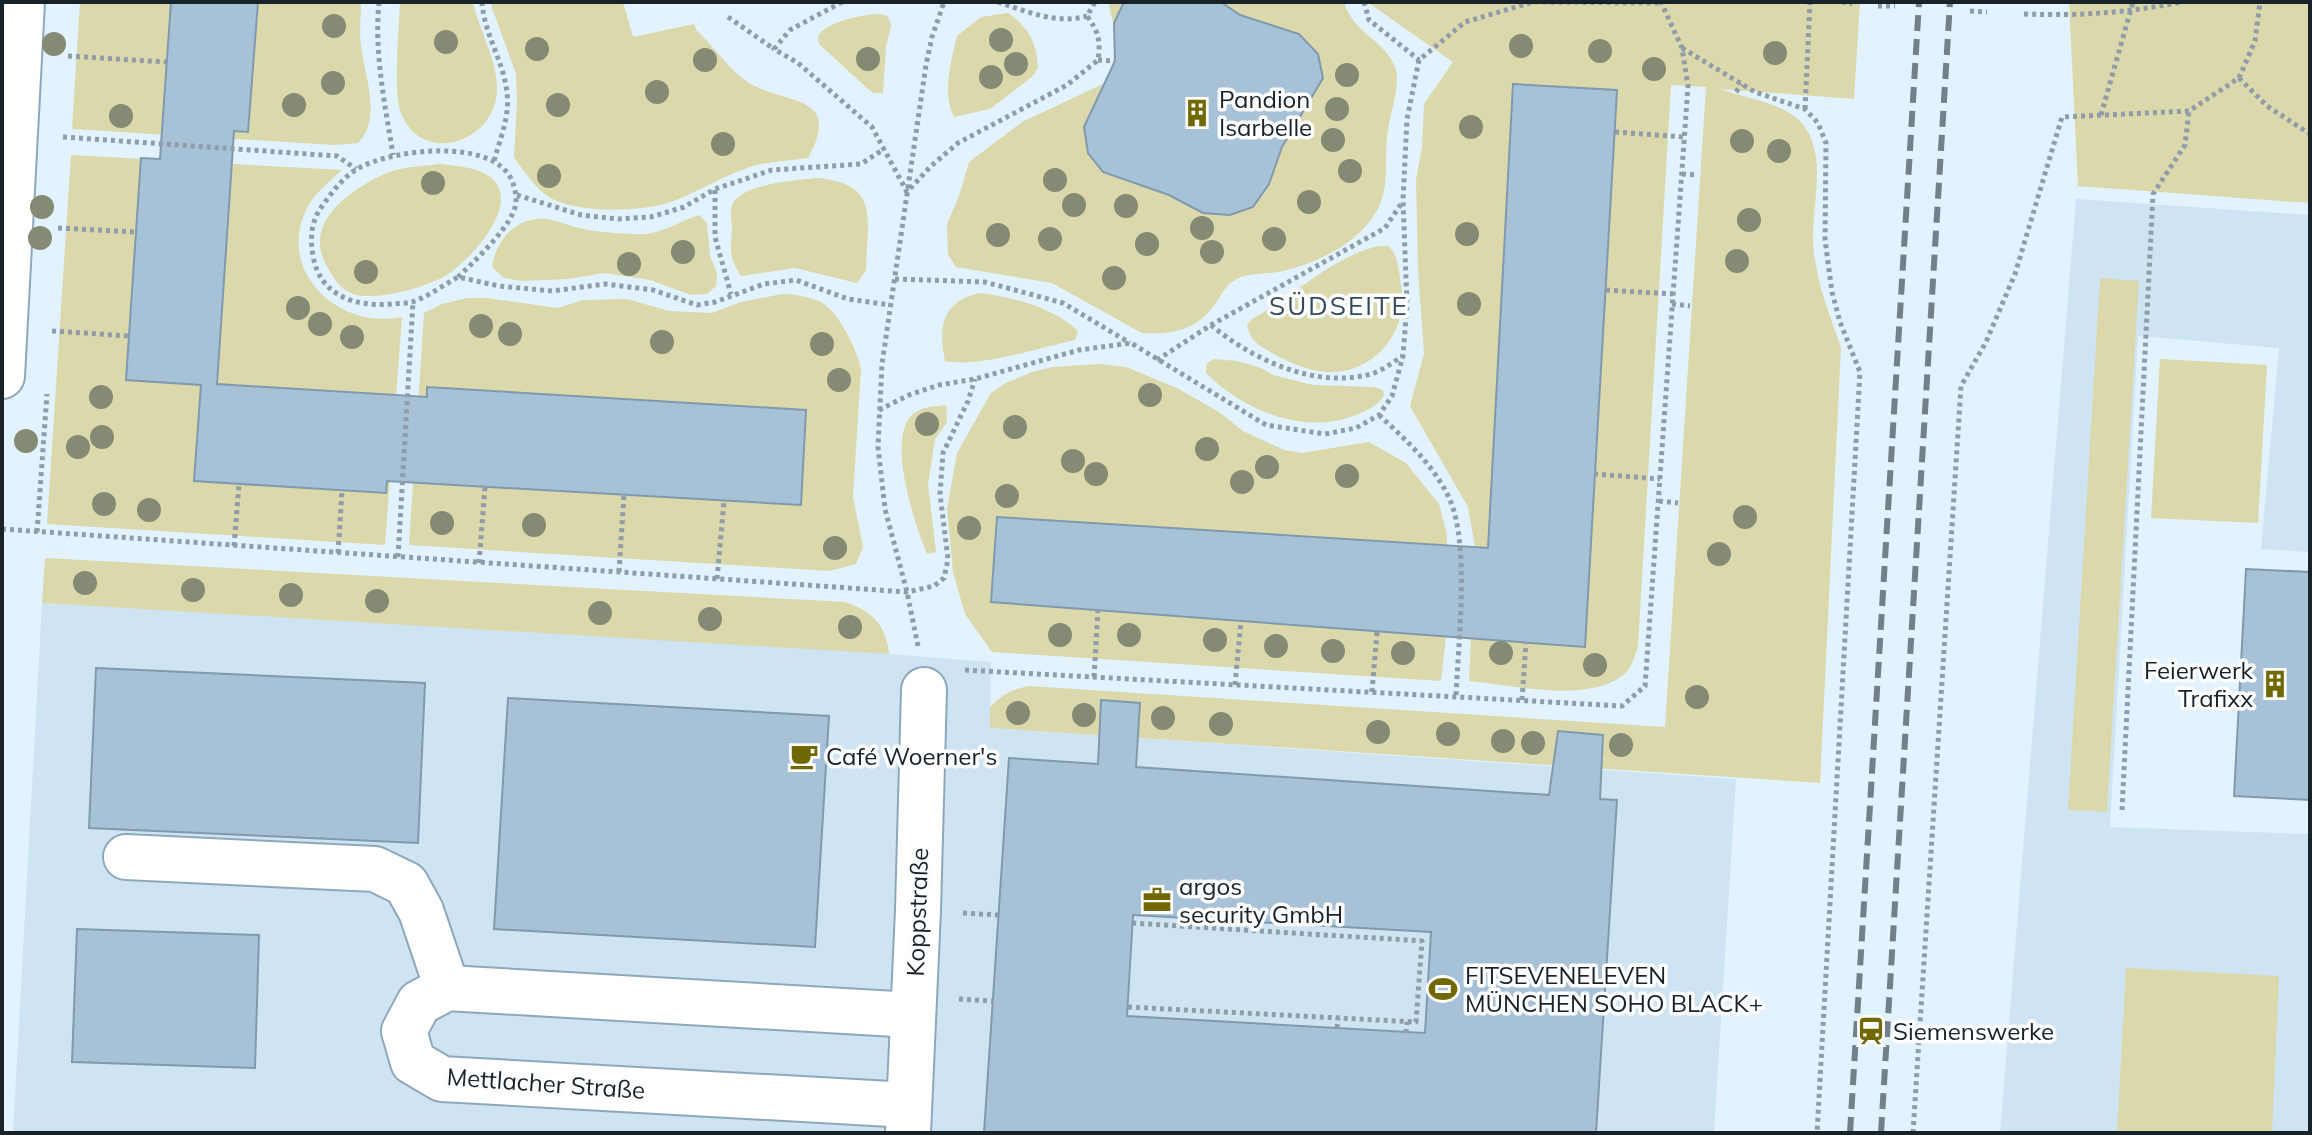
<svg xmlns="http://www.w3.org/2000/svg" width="2312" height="1135" font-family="Mulish,sans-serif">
  <rect width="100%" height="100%" fill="#e2f2ff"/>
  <g fill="#cfe4f3">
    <path d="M2076 199 2310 215V552L2261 549 2279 348 2138 336 2110 827 2310 834V1133H2000Z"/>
    <path d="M42 603 839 650 991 662 990 728 1736 779 1714 1133H13Z"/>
  </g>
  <g fill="#dbd8ac">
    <path d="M80 2H361C361 17 359 32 361 46 365 77 382 119 358 143L335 145 72 129Z"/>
    <path d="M400 2H473C479 30 496 57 497 86 500 140 423 169 401 113 393 92 399 28 400 2Z"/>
    <path d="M490 2H623L633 37 694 24 697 31C716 48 729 71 751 84 787 105 843 94 808 158 787 161 768 161 747 168 720 177 695 194 668 203 638 212 572 214 546 195 536 188 521 168 514 157L517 103 516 74Z"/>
    <path d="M1109 2H1344C1354 35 1384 39 1395 67 1402 85 1388 118 1387 138 1385 158 1388 180 1382 199 1368 239 1321 262 1283 271 1267 275 1250 272 1235 280 1226 285 1221 295 1216 303 1198 330 1172 335 1142 333L1052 283 956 267 948 254 947 224 959 196 969 162 1022 122 1105 83C1114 64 1117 48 1114 27 1113 18 1109 12 1109 2Z"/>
    <path d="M1367 2H1860L1854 99 1720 89C1746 99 1786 102 1804 126 1830 161 1808 213 1814 253 1818 287 1830 316 1841 347L1820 783 990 728V707C1001 695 1013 689 1029 686L1665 727 1706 87 1671 85 1638 646C1634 659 1631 671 1619 678 1582 702 1512 685 1469 681L1475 547 1468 507 1410 406 1424 354 1418 270 1416 180 1422 147 1424 104 1453 62Z"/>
    <path d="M2069 2H2310V203L2078 186Z"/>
    <path d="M1008 13C1029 27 1037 44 1038 68L1032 77 990 109 954 117C942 95 951 59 957 36L981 17Z"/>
    <path d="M879 14 888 16 891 26 886 47 883 93H873L867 88 819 44 818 36C828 21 861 15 879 14Z"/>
    <path d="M71 155 342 170C328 183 313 194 305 212 278 275 341 330 402 317L385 545 47 524Z"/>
    <path d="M441 164C457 166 475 167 489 176 525 202 470 260 447 275 427 287 368 305 347 291 339 286 332 276 328 268 300 223 351 189 387 173 404 166 423 166 441 164Z"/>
    <path d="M816 178C881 183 867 219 866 270L857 283 795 268 741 276C728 256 731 250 732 228 732 220 729 211 733 203 745 183 794 181 816 178Z"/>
    <path d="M699 215 707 223 710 256 717 273 716 286 707 294 691 295 650 280 604 273 568 279 523 281 504 278 492 267C496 239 517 216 547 219 560 221 571 227 583 229 600 232 629 235 646 234 664 232 683 220 699 215Z"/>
    <path d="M1379 246H1388C1399 255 1399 273 1401 286 1409 332 1374 374 1327 372 1309 371 1290 363 1274 354 1259 345 1250 342 1247 324L1252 319C1294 297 1332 256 1379 246Z"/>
    <path d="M2100 278 2139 281 2107 812 2068 810Z"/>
    <path d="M980 293C1013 297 1054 308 1078 331L1075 340C1041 347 979 368 945 361 938 327 942 301 980 293Z"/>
    <path d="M782 294C795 294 810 297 821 302 839 312 857 350 861 369L853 497 863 547 856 564 829 571 409 545 424 313 442 304 467 298H486L558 308 583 300 627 299 669 311 712 313 741 302Z"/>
    <path d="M1214 359 1237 361 1261 368 1273 375 1313 385 1374 387 1383 390 1384 396C1377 406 1365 412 1353 416 1302 435 1243 410 1206 373L1207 363Z"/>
    <path d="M2160 359 2267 365 2258 523 2151 518Z"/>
    <path d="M1100 364 1126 367 1177 388 1219 412 1243 431 1284 450 1302 453 1369 442 1406 463 1439 504 1447 534 1446 636 1441 681 992 652 965 614 953 572 947 509 957 453 991 393 1006 383 1032 372 1053 367Z"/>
    <path d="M946 405 947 422 935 439 928 484 936 552 927 554C915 524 887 443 911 416 919 407 935 406 946 405Z"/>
    <path d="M45 558 845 602C872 611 886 625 889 654L42 603Z"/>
    <path d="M2126 968 2279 976 2272 1133H2117Z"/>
  </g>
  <g fill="#a7c2d6" stroke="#809aad" stroke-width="2" fill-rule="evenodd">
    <path d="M171 2H258L248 132 234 131 217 384 427 397V387L806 410 801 505 387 481 386 493 194 481 201 385 126 380 141 158 160 159Z"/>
    <path d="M1124 2H1221L1240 15 1299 34 1318 54 1323 78 1282 147 1269 184 1253 207 1230 215 1203 213 1169 195 1103 172 1088 153 1084 127 1115 61 1114 23Z"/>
    <path d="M1513 84 1617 90 1585 647 991 602 997 517 1488 548Z"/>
    <path d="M2246 569 2310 572V800L2234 796Z"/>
    <path d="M96 668 425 683 418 843 89 828Z"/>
    <path d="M508 698 829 716 815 947 494 929Z"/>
    <path d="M1101 700 1140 703 1136 767 1549 795 1558 731 1603 735 1600 799 1617 800 1596 1133H984L1009 758 1098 764ZM1133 915 1431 932 1425 1033 1127 1016Z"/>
    <path d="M77 929 259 935 255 1068 72 1062Z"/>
  </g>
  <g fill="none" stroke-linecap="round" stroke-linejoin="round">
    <defs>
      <g id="minor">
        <path d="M2 376 22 2"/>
        <path d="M126 857 375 869 406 884 421 911 447 988"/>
        <path d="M909 1105 442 1079 413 1062 404 1031 419 1003 447 988 913 1015"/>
        <path d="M908 1133 918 910 924 690"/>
      </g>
    </defs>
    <use href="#minor" stroke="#8ea8bb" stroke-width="48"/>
    <g stroke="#909da8" stroke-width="5" stroke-dasharray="4 4" stroke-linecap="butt">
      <path d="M379 2C374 54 385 104 393 155"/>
      <path d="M482 2C484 34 504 62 507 93 510 116 500 139 494 161"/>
      <path d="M842 2 790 30 774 49 798 63 872 127 907 192 931 166 958 143 1067 85 1098 60C1101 40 1098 31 1087 16L1095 2"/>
      <path d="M998 2C1026 11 1057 25 1087 16"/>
      <path d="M1364 2 1369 20 1419 60"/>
      <path d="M1842 2 1852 4"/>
      <path d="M1878 6H1895"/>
      <path d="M1970 11 1987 12"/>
      <path d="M2024 14C2083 16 2124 13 2182 2"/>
      <path d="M728 17 774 49"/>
      <path d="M1682 48 1755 92 1805 109 1818 123 1826 143 1825 240 1832 292 1840 322 1860 372 1817 1133"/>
      <path d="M68 56 166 62"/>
      <path d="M1098 60 1115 61"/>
      <path d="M2239 78 2267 106 2310 134"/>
      <path d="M1736 92 1742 84"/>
      <path d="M1805 109 1810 2"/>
      <path d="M2101 115 2133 2"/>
      <path d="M1615 132 1684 137"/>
      <path d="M63 137 337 156 356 169"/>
      <path d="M1682 174 1698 175"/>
      <path d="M715 190V237L731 294"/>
      <path d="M517 195 581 215 618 219 651 217 684 207 715 189 772 170 861 164 884 149"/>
      <path d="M58 228 136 232"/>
      <path d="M458 277C474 262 504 233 513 213 518 202 516 193 513 183 496 136 391 149 357 169 342 178 330 195 320 209 311 223 310 239 313 256 320 296 355 307 391 304 399 303 408 304 415 301 430 295 444 285 458 277L499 286 552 291 605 284 653 290 697 305 715 302 764 284 796 280 848 299 890 305"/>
      <path d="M895 279 985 282 1063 303 1130 343"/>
      <path d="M1606 290 1673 294"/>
      <path d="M1672 304 1690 306"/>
      <path d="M1211 325C1253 360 1315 389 1371 374 1382 371 1393 362 1403 356"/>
      <path d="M52 331 129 336"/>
      <path d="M1157 360 1211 325 1385 228 1403 201"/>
      <path d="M879 410 909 395 939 385 975 379 1079 350 1131 343 1266 425 1325 434 1356 428 1379 415 1392 396 1403 356 1407 305 1403 200 1407 119 1419 60 1465 22 1533 2 1662 3"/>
      <path d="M1379 415C1405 439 1435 466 1450 500 1470 546 1458 644 1456 697"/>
      <path d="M1594 474 1660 479"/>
      <path d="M1659 501 1678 503"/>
      <path d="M2 529 907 592 934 586 944 578 948 559 940 494 943 453 968 401 975 379"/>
      <path d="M37 532 47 394"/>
      <path d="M234 546 239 484"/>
      <path d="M338 553 342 491"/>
      <path d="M398 557 413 302"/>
      <path d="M479 563 485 487"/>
      <path d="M619 572 624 495"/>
      <path d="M717 579 724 501"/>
      <path d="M918 646 907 592 885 509 878 447 882 364 926 65 932 37 944 2"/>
      <path d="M965 670 1622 706 1645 686 1688 86 1682 48 1661 2"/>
      <path d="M1094 677 1098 610"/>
      <path d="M1235 685 1241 621"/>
      <path d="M1372 692 1377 632"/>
      <path d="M1522 700 1526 642"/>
      <path d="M2122 810 2153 194 2185 145 2189 111"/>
      <path d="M963 913 998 915"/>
      <path d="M959 999 993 1001"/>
      <path d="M1128 1007 1416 1022 1422 941 1133 923"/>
      <path d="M1337 1028 1338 1018"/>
      <path d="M1406 1033 1407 1022"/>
      <path d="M1913 1133 1961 386 1986 342 2015 274 2062 117 2189 111 2239 78 2255 41 2260 2"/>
    </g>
    <use href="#minor" stroke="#fff" stroke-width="44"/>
    <g stroke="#737f89" stroke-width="6" stroke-dasharray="16 8" stroke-linecap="butt">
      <path d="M1850 1133 1919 2"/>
      <path d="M1881 1133 1950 2"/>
    </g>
  </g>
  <g fill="#848a73">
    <circle cx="334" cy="26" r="12"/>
    <circle cx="1001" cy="40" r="12"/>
    <circle cx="446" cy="42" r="12"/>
    <circle cx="54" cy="44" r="12"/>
    <circle cx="1521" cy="46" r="12"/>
    <circle cx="537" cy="49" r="12"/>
    <circle cx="1600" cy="51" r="12"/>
    <circle cx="1775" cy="53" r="12"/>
    <circle cx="868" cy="59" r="12"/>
    <circle cx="705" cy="60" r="12"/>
    <circle cx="1016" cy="64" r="12"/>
    <circle cx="1654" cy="69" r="12"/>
    <circle cx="1347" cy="75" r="12"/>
    <circle cx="991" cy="77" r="12"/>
    <circle cx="333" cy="83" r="12"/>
    <circle cx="657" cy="92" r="12"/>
    <circle cx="294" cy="105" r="12"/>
    <circle cx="558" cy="105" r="12"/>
    <circle cx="1337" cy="109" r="12"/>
    <circle cx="121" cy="116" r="12"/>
    <circle cx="1471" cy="127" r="12"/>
    <circle cx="1333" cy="140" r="12"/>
    <circle cx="1742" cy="141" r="12"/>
    <circle cx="723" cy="144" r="12"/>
    <circle cx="1779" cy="151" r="12"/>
    <circle cx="1350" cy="171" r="12"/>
    <circle cx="549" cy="176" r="12"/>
    <circle cx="1055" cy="180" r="12"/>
    <circle cx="433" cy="183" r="12"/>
    <circle cx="1309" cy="202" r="12"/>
    <circle cx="1074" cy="205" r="12"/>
    <circle cx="1126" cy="206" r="12"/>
    <circle cx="42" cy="207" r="12"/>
    <circle cx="1749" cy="220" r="12"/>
    <circle cx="1202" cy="228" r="12"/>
    <circle cx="1467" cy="234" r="12"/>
    <circle cx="998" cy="235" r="12"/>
    <circle cx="40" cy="238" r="12"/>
    <circle cx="1050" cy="239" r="12"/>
    <circle cx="1274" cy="239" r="12"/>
    <circle cx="1147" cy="244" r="12"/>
    <circle cx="683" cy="252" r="12"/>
    <circle cx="1212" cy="252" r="12"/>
    <circle cx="1737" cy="261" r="12"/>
    <circle cx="629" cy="264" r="12"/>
    <circle cx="366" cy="272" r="12"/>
    <circle cx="1114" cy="278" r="12"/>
    <circle cx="1469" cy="304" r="12"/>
    <circle cx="298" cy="308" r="12"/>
    <circle cx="320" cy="324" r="12"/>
    <circle cx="481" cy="326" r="12"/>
    <circle cx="510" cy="334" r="12"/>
    <circle cx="352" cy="337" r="12"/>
    <circle cx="662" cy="342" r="12"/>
    <circle cx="822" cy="344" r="12"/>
    <circle cx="839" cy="380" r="12"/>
    <circle cx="1150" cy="395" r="12"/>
    <circle cx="101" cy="397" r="12"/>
    <circle cx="927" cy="424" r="12"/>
    <circle cx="1015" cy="427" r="12"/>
    <circle cx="102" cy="437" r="12"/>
    <circle cx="26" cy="441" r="12"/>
    <circle cx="78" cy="447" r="12"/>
    <circle cx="1207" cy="449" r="12"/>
    <circle cx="1073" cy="461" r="12"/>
    <circle cx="1267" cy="467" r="12"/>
    <circle cx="1096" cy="474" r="12"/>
    <circle cx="1347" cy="476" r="12"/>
    <circle cx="1242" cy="482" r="12"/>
    <circle cx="1007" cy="496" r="12"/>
    <circle cx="104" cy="504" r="12"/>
    <circle cx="149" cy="510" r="12"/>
    <circle cx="1745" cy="517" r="12"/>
    <circle cx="442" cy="523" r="12"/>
    <circle cx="534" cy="525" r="12"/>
    <circle cx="969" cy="528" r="12"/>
    <circle cx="835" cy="548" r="12"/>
    <circle cx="1719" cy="554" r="12"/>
    <circle cx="85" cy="583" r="12"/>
    <circle cx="193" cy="590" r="12"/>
    <circle cx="291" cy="595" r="12"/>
    <circle cx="377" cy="601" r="12"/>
    <circle cx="600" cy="613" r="12"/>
    <circle cx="710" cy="619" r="12"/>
    <circle cx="850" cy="627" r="12"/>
    <circle cx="1060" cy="635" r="12"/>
    <circle cx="1129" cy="635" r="12"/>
    <circle cx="1215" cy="640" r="12"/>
    <circle cx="1276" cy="646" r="12"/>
    <circle cx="1333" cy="651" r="12"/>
    <circle cx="1403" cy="653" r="12"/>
    <circle cx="1501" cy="653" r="12"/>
    <circle cx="1595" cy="665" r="12"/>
    <circle cx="1697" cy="697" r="12"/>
    <circle cx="1018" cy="713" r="12"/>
    <circle cx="1084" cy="715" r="12"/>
    <circle cx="1163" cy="718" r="12"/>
    <circle cx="1221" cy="724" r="12"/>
    <circle cx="1378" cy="732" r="12"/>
    <circle cx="1448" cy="734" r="12"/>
    <circle cx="1503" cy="741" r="12"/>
    <circle cx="1533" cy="743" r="12"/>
    <circle cx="1621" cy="745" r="12"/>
  </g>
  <defs>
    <symbol id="building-bare" viewBox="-9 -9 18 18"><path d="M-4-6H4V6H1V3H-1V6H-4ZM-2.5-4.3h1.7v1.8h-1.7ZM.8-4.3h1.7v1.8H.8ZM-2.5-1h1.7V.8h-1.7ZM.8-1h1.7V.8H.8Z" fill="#706902" stroke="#fdfdfd" stroke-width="2.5" paint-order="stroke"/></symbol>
    <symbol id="cafe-bare" viewBox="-9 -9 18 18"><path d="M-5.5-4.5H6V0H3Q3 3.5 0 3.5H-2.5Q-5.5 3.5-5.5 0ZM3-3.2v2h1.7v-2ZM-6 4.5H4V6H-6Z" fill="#706902" stroke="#fdfdfd" stroke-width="2.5" paint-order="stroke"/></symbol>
    <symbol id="office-bare" viewBox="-9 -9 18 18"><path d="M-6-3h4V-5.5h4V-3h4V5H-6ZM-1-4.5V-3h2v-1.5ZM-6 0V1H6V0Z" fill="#706902" stroke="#fdfdfd" stroke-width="2.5" paint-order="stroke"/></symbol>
    <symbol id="stadium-bare" viewBox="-9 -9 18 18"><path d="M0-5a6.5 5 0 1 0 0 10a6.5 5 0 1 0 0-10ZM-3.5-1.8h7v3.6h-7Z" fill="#706902" stroke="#fdfdfd" stroke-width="2.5" paint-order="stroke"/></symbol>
    <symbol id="station-bare" viewBox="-9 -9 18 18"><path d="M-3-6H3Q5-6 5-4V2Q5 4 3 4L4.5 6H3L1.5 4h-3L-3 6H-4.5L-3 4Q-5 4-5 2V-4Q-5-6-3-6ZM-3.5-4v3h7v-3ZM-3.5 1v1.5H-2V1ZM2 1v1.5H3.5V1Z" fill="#706902" stroke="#fdfdfd" stroke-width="2.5" paint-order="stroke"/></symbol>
  </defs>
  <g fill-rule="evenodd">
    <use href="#building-bare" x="1177" y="93" width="40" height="40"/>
    <use href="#building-bare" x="2255" y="664" width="40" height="40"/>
    <use href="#cafe-bare" x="784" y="736" width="40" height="40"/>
    <use href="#office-bare" x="1137" y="880" width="40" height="40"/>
    <use href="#stadium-bare" x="1423" y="969" width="40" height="40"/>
    <use href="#station-bare" x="1851" y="1011" width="40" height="40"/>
  </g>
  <g text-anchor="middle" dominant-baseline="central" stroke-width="7" stroke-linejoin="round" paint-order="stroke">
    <g font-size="24" fill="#182229" stroke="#fdfdfd" text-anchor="start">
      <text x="1219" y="99">Pandion<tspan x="1219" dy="28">Isarbelle</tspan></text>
      <text x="2253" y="670" text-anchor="end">Feierwerk<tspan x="2253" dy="28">Trafixx</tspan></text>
      <text x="826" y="756">Café Woerner's</text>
      <text x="1179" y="886">argos<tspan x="1179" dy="28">security GmbH</tspan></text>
      <text x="1465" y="975">FITSEVENELEVEN<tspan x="1465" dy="28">MÜNCHEN SOHO BLACK+</tspan></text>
      <text x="1893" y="1031">Siemenswerke</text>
    </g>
    <g font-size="24" fill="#182229" stroke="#fdfdfd">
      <text transform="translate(917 912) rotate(-88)">Koppstraße</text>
      <text transform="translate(546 1083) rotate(4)">Mettlacher Straße</text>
    </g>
    <g font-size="26" letter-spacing="2" fill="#334b5c" stroke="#fdfdfd">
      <text x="1339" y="305">SÜDSEITE</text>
    </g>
  </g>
  <rect width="2312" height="1135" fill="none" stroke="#182229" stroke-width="8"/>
</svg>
